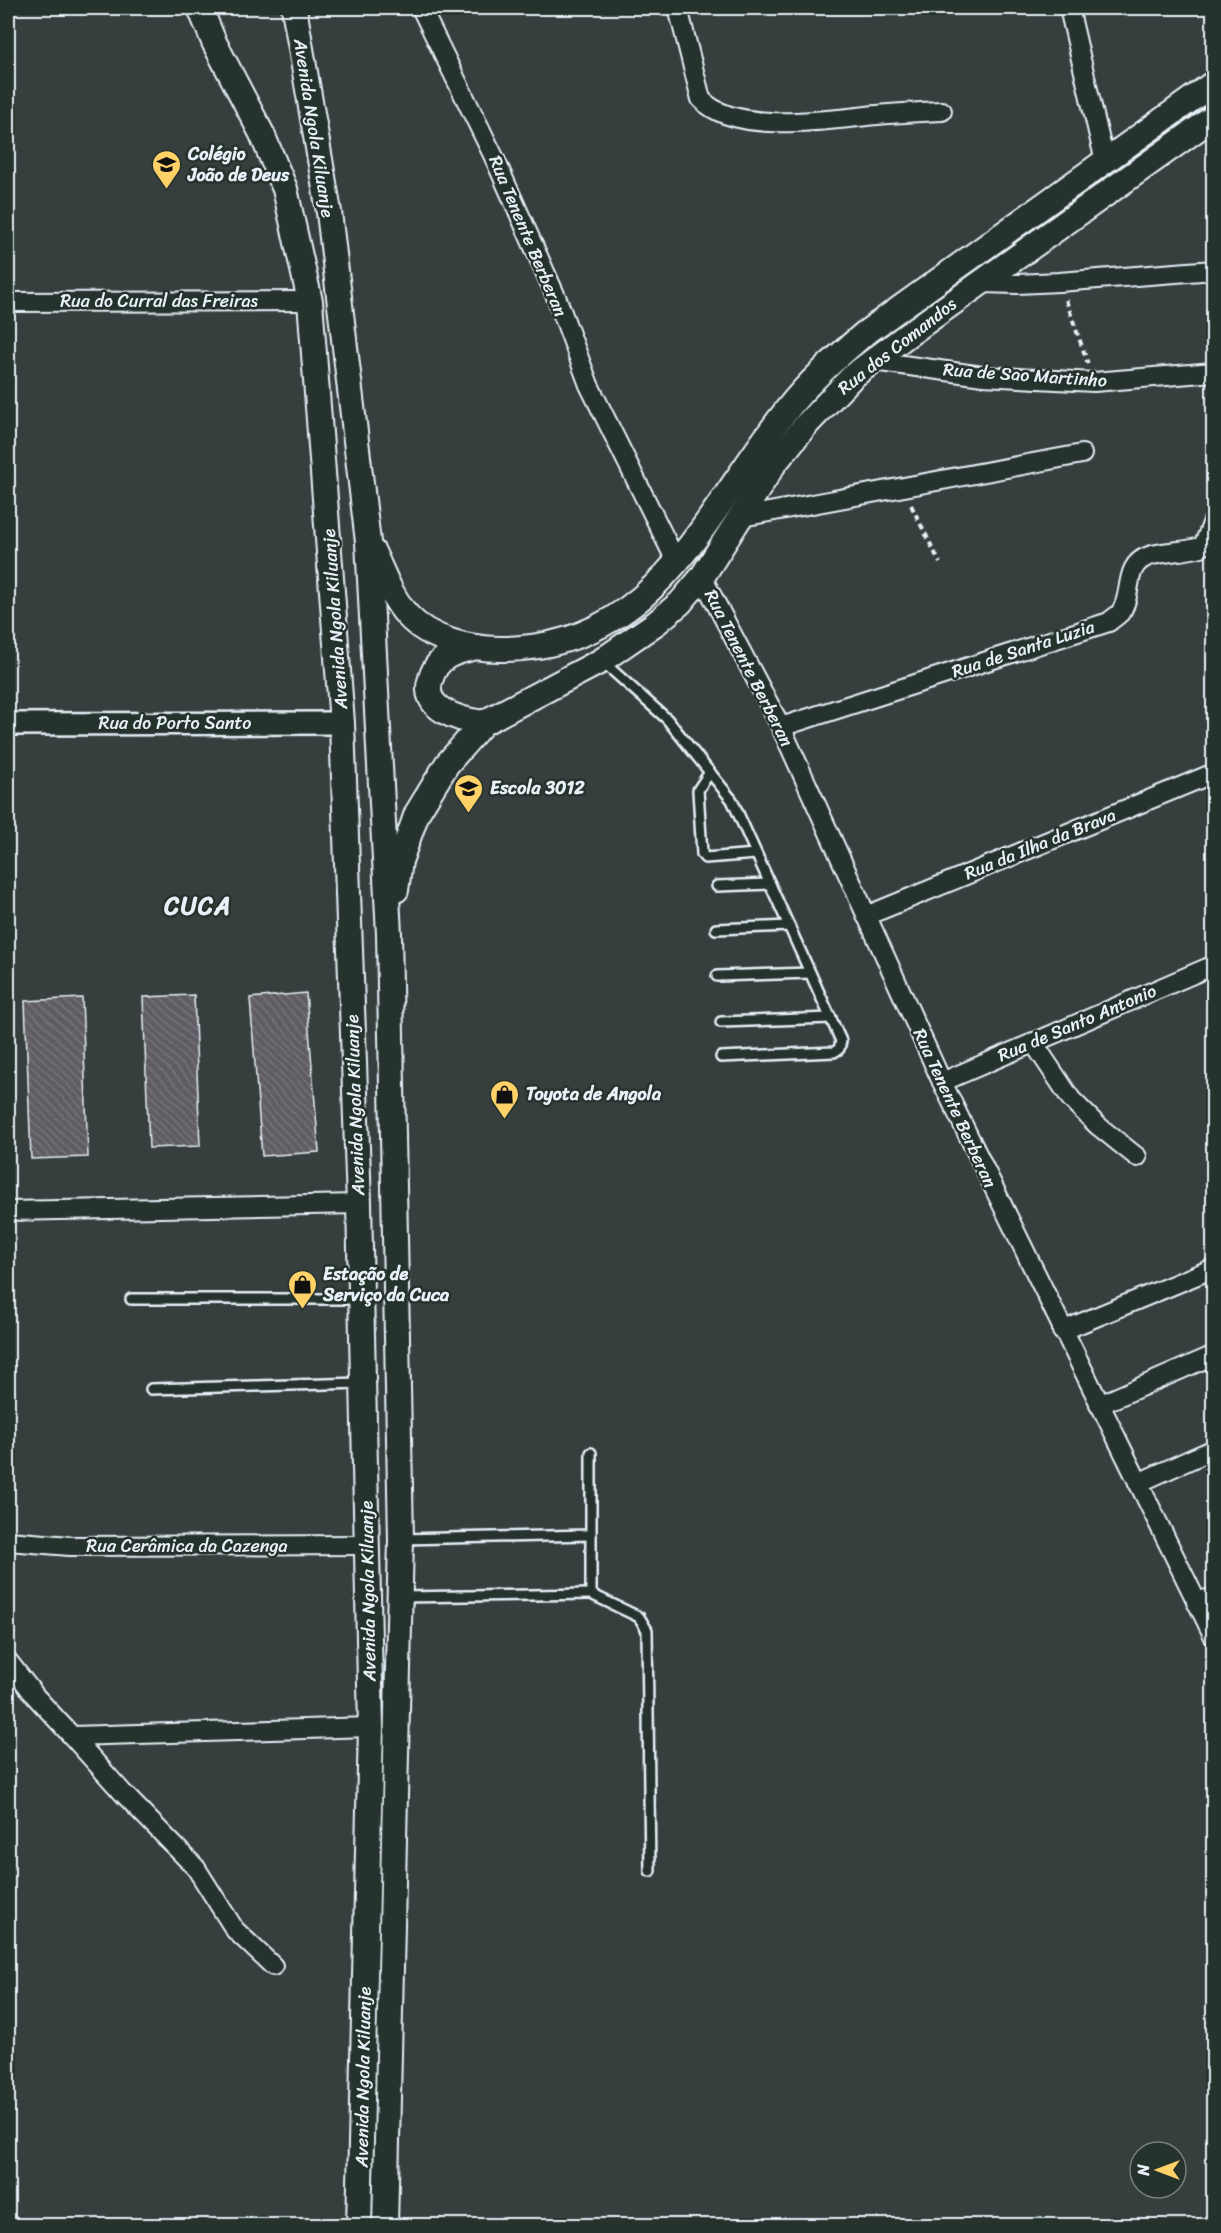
<svg xmlns="http://www.w3.org/2000/svg" width="1221" height="2233" font-family="Sriracha,sans-serif">
  <defs>
    <pattern id="building-back-hatch" width="6" height="6" patternUnits="userSpaceOnUse" patternTransform="scale(1.5)"><rect width="6" height="6" fill="#605b64"/><path d="M-1 5l2 2M0 0l6 6M5-1l2 2" fill="none" stroke="#77737b"/></pattern>
  </defs>
  <rect width="100%" height="100%" fill="#373f3e"/>
  <filter id="ink" filterUnits="userSpaceOnUse"><feTurbulence type="fractalNoise" baseFrequency=".0167" numOctaves="2"/><feDisplacementMap in="SourceGraphic" scale="12" xChannelSelector="R" yChannelSelector="G"/><feConvolveMatrix kernelMatrix="1 2 1 2 8 2 1 2 1" color-interpolation-filters="sRGB"/></filter>
  <g filter="url(#ink)">
    <g fill="url(#building-back-hatch)" stroke="#e8f1f8" stroke-width="1.5">
      <path d="M306 993 319 1152 262 1156 250 998Z"/>
      <path d="M194 995 200 1146 149 1148 143 997Z"/>
      <path d="M82 998 88 1157 31 1159 25 1001Z"/>
    </g>
    <g fill="none" stroke-linecap="round" stroke-linejoin="round">
      <defs>
        <g id="service">
          <path d="M603 662 667 719 732 800 841 1041 839 1049 834 1052 721 1057"/>
          <path d="M710 772 698 790 702 854 705 858 756 854"/>
          <path d="M717 886 770 884"/>
          <path d="M716 929 789 926"/>
          <path d="M717 976 810 973"/>
          <path d="M721 1022 831 1018"/>
          <path d="M131 1299H361"/>
          <path d="M151 1389 361 1383"/>
          <path d="M591 1453V1594L639 1617 647 1630 650 1871"/>
          <path d="M401 1539 590 1535"/>
          <path d="M402 1597 591 1594"/>
        </g>
        <g id="minor">
          <path d="M421 8 494 157 557 299 589 385 677 563"/>
          <path d="M678 8 701 99C735 136 831 119 877 115 898 113 920 112 942 111"/>
          <path d="M1069 8 1105 162"/>
          <path d="M981 283 1017 284 1059 282 1214 270"/>
          <path d="M8 302 310 301"/>
          <path d="M873 361 983 376 1094 382 1214 372"/>
          <path d="M742 517 1082 454"/>
          <path d="M702 577 781 727 942 1082 1214 1637"/>
          <path d="M781 727 1109 622C1112 619 1117 616 1120 613 1134 595 1122 565 1149 556 1165 551 1184 552 1201 547L1204 544 1214 519"/>
          <path d="M866 916 1214 773"/>
          <path d="M1033 1042 1071 1099 1097 1125 1137 1157"/>
          <path d="M942 1082 1214 965"/>
          <path d="M8 1211 359 1204"/>
          <path d="M1062 1331 1214 1268"/>
          <path d="M1099 1405 1214 1355"/>
          <path d="M1138 1483 1214 1449"/>
          <path d="M8 1541 70 1546 367 1545"/>
          <path d="M1196 1602 1214 1597"/>
          <path d="M8 1661 36 1697 72 1736 371 1727"/>
          <path d="M72 1736 123 1793 196 1868 235 1930 273 1966"/>
        </g>
        <path id="tertiary" d="M8 724 342 723"/>
        <g id="secondary">
          <path d="M200 8 214 42 262 134 285 189 310 301 342 723 359 1204 371 1727 359 2226"/>
          <path d="M294 8 329 212 368 542 389 934 401 1539 385 2226"/>
          <path d="M373 552C383 573 392 599 408 616 429 639 469 649 500 649 656 649 703 515 786 411 808 382 836 358 864 334L1214 83"/>
          <path d="M475 647C466 650 456 651 448 656 439 661 434 668 431 678 419 710 461 720 483 723"/>
          <path d="M396 890 400 861 417 813 447 764 483 723 601 661 656 623 680 603 702 577 774 464 805 426 853 376 906 336 1214 117"/>
        </g>
      </defs>
      <use href="#service" stroke="#e8f1f8" stroke-width="14"/>
      <use href="#minor" stroke="#e8f1f8" stroke-width="22"/>
      <use href="#tertiary" stroke="#e8f1f8" stroke-width="26"/>
      <use href="#secondary" stroke="#e8f1f8" stroke-width="28"/>
      <g stroke="#e8f1f8" stroke-width="4" stroke-dasharray="6 4.5" stroke-linecap="butt">
        <path d="M1066 300 1088 364"/>
        <path d="M911 505 940 563"/>
      </g>
      <use href="#service" stroke="#26332d" stroke-width="9"/>
      <use href="#minor" stroke="#26332d" stroke-width="18"/>
      <use href="#tertiary" stroke="#26332d" stroke-width="21"/>
      <use href="#secondary" stroke="#26332d" stroke-width="24"/>
    </g>
  </g>
  <defs>
    <symbol id="school-pin" viewBox="-11 -11 22 30"><path d="M0 17L-7.5 6A9.5 9.5 0 1 1 7.5 6Z" fill="#ffd166" stroke="#26332d"/><path d="M0-5L7-2L0 1L-7-2ZM-4 1L0 2.5L4 1V4Q0 6-4 4Z" fill="#111"/></symbol>
    <symbol id="shop-pin" viewBox="-11 -11 22 30"><path d="M0 17L-7.5 6A9.5 9.5 0 1 1 7.5 6Z" fill="#ffd166" stroke="#26332d"/><path d="M-5-2.5h2.3a2.7 3.5 0 0 1 5.4 0H5L5.5 6h-11ZM-1.5-2.5h3a1.5 2.3 0 0 0-3 0Z" fill="#111"/></symbol>
  </defs>
  <g fill-rule="evenodd">
    <use href="#school-pin" x="150" y="148" width="33" height="45"/>
    <use href="#school-pin" x="452" y="772" width="33" height="45"/>
    <use href="#shop-pin" x="488" y="1078" width="33" height="45"/>
    <use href="#shop-pin" x="286" y="1268" width="33" height="45"/>
  </g>
  <g text-anchor="middle" dominant-baseline="central" stroke-width="5" stroke-linejoin="round" paint-order="stroke">
    <g font-size="18" fill="#e8f1f8" stroke="#26332d">
      <text transform="translate(314 128) rotate(81)">Avenida Ngola Kiluanje</text>
      <text transform="translate(528 236) rotate(67)">Rua Tenente Berberan</text>
      <text x="159" y="301">Rua do Curral das Freiras</text>
      <text transform="translate(897 346) rotate(-38)">Rua dos Comandos</text>
      <text transform="translate(1025 375) rotate(4)">Rua de Sao Martinho</text>
      <text transform="translate(335 619) rotate(-94)">Avenida Ngola Kiluanje</text>
      <text transform="translate(1023 649) rotate(-18)">Rua de Santa Luzia</text>
      <text transform="translate(749 668) rotate(63)">Rua Tenente Berberan</text>
      <text x="175" y="723">Rua do Porto Santo</text>
      <text transform="translate(1040 844) rotate(-22)">Rua da Ilha da Brava</text>
      <text transform="translate(1077 1023) rotate(-23)">Rua de Santo Antonio</text>
      <text transform="translate(355 1105) rotate(-92)">Avenida Ngola Kiluanje</text>
      <text transform="translate(955 1108) rotate(65)">Rua Tenente Berberan</text>
      <text x="187" y="1546">Rua Cerâmica da Cazenga</text>
      <text transform="translate(368 1591) rotate(-91)">Avenida Ngola Kiluanje</text>
      <text transform="translate(363 2077) rotate(-89)">Avenida Ngola Kiluanje</text>
    </g>
    <g font-size="18" font-weight="bold" fill="#e8f1f8" stroke="#26332d" text-anchor="start">
      <text x="188" y="154">Colégio<tspan x="188" dy="21">João de Deus</tspan></text>
      <text x="490" y="788">Escola 3012</text>
      <text x="526" y="1094">Toyota de Angola</text>
      <text x="323" y="1274">Estação de<tspan x="323" dy="21">Serviço da Cuca</tspan></text>
    </g>
    <g font-size="24" font-weight="bold" letter-spacing="1.5" fill="#e8f1f8" stroke="#26332d">
      <text x="198" y="906">CUCA</text>
    </g>
  </g>
  <rect width="1221" height="2233" fill="none" stroke="#26332d" stroke-width="30"/>
  <rect x="15" y="15" width="1191" height="2203" fill="none" stroke="#e8f1f8" stroke-width="2" filter="url(#ink)"/>
  <g transform="translate(1158 2170) rotate(270)"><circle r="28" fill="#26332d" stroke="#747f7e" stroke-width="1.5"/>
  <path d="M0-4.5L10 22L0 15L-10 22Z" fill="#ffd166"/>
  <text y="-9" font-size="16" font-weight="bold" text-anchor="middle" fill="#e8f1f8">N</text>
  </g>
</svg>
